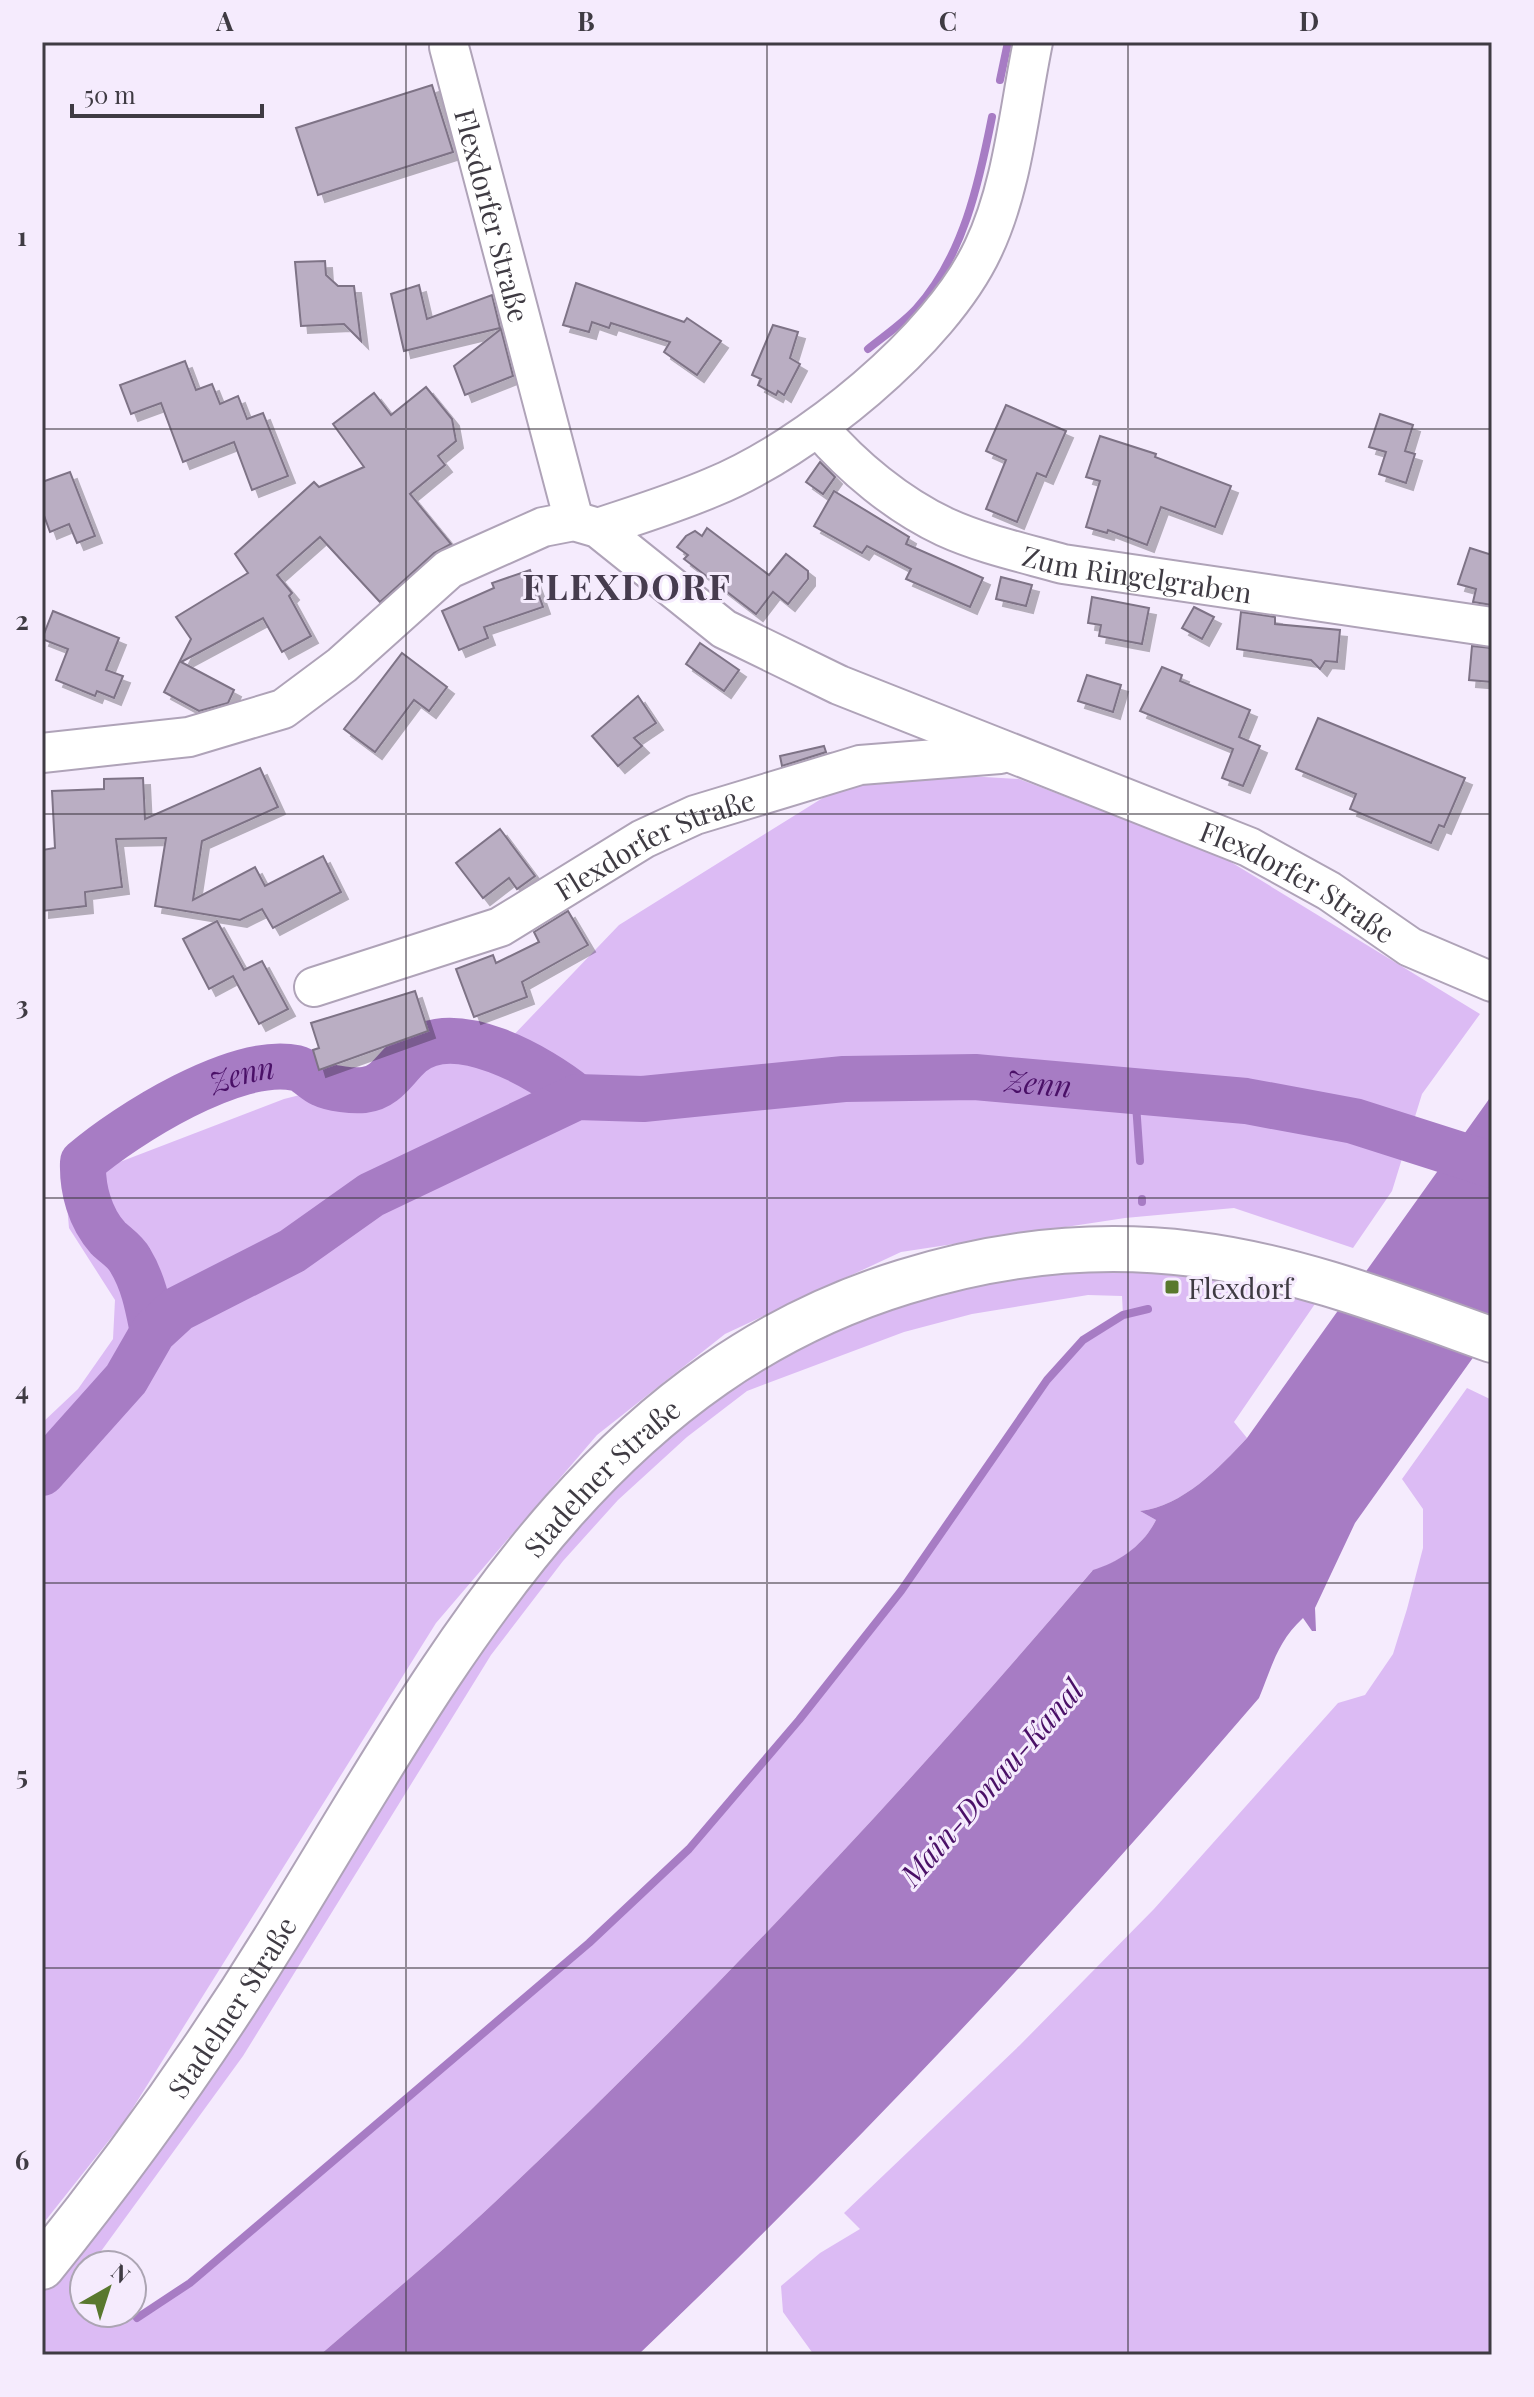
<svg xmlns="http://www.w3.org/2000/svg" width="1534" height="2397" font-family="'Playfair Display',serif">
  <defs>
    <filter id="shadow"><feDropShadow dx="7" dy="7" stdDeviation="0" flood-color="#0004"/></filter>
  </defs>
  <rect width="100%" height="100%" fill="#f5ebfd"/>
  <g fill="#dcbbf4" fill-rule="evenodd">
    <path d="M933 774 1019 779 1221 856 1480 1014 1422 1094 1392 1191 1353 1248 1234 1208 1125 1218 901 1252 725 1334 597 1435 436 1623 126 2119 42 2225V1423L78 1389 113 1339 115 1300 69 1228 65 1183 284 1099 506 1043 619 925 850 781Z"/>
    <path d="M1133 1249 1319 1298 1234 1422 1247 1438C1219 1468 1183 1506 1140 1511L1156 1520C1143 1546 1120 1562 1092 1571 900 1797 697 2013 480 2216 428 2264 373 2309 320 2355H42V2267L499 1587 802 1320ZM1088 1295 1122 1296 1123 1315 1083 1340 1047 1380 901 1591 799 1720 689 1849 589 1943 190 2283 137 2318 132 2313H84V2265H91L243 2056 491 1655 563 1561 618 1500 687 1437 747 1391 904 1332 972 1314Z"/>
    <path d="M1467 1388 1492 1400V2355H814L783 2312 781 2286 820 2253 860 2229 844 2213 1020 2045 1154 1909 1338 1703 1365 1695 1393 1654 1407 1609 1423 1548V1509L1402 1479Z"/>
  </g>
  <path fill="#a77cc4" d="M1492 1095V1331L1355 1523 1315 1608 1316 1631H1312L1303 1618C1277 1642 1272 1667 1259 1698 1062 1928 857 2146 638 2355H320C373 2309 428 2264 480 2216 697 2013 900 1797 1093 1570 1119 1562 1143 1546 1156 1520L1140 1511C1183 1506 1219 1468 1247 1438Z"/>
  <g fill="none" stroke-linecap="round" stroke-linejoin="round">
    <g stroke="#a77cc4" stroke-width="8">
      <path d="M1000 80 1008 42"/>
      <path d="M868 349C884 336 902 324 916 309 963 257 979 183 992 117"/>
      <path d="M1135 1090 1140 1161"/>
      <path d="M1142 1199V1202"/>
      <path d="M132 2311 137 2318 190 2283 589 1943 689 1849 799 1720 901 1591 1047 1380 1083 1340 1123 1315 1148 1309"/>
    </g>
    <g stroke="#a77cc4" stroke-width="46">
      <path id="s1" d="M153 1332C148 1307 144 1283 130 1260 125 1251 115 1245 108 1238 90 1218 82 1189 83 1162 126 1125 237 1055 296 1068 306 1070 313 1080 322 1084 332 1089 353 1091 364 1090 386 1088 395 1068 411 1054 454 1017 540 1067 577 1097"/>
      <path id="s2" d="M42 1473 126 1379 153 1332 178 1309 292 1251 371 1195 577 1097 643 1099 844 1079 975 1077 1246 1101 1354 1121 1492 1165"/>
    </g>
  </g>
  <g fill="#baaec3" stroke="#7e7386" stroke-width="2" filter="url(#shadow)">
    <path d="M432 85 453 152 318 195 296 128Z"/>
    <path d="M325 261 326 275 338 286H354L361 341 344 324 301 326 295 262Z"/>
    <path d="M576 283 684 322 687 318 721 341 697 375 664 352 670 342 611 323 609 328 592 322 589 332 563 325Z"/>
    <path d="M419 285 427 319 492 295 500 328 404 351 391 294Z"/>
    <path d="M773 325 798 332 790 358 800 364 784 395 778 391 776 395 758 385 761 379 752 375Z"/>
    <path d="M501 329 513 376 465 395 454 366Z"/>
    <path d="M185 361 196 390 212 384 220 404 238 396 247 419 263 413 288 476 252 490 234 442 183 462 161 403 131 414 120 385Z"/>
    <path d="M426 387 452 419 456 441 438 456 445 465 410 494 451 544 434 553 380 602 320 537 277 575 292 593 289 596 311 636 282 652 263 618 181 662 234 690 228 703 199 711 164 692 191 639 176 617 248 573 235 554 314 482 319 487 364 467 333 424 374 393 391 415Z"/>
    <path d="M1006 405 1066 431 1046 477 1037 473 1017 522 986 509 1006 460 986 451Z"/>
    <path d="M1380 414 1413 425 1405 451 1415 454 1406 483 1379 474 1386 452 1369 447Z"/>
    <path d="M1100 436 1156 454 1155 457 1231 486 1215 527 1161 507 1147 545 1108 530 1107 533 1086 527 1100 481 1086 477Z"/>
    <path d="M820 462 835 477 823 494 806 482Z"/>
    <path d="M70 472 95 536 77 543 69 524 50 532 42 510V482Z"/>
    <path d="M834 491 909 537 906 544 983 578 970 607 906 579 911 569 867 546 862 553 814 526Z"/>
    <path d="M707 528 769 575 786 554 808 571V579L788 604 773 592 756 614 684 559 688 555 677 547 686 536 695 531 702 536Z"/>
    <path d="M1470 548 1492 555V605L1473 602 1476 589 1458 584Z"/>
    <path d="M530 570 543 607 484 627 488 638 459 650 442 611 494 588 492 583Z"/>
    <path d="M1001 577 1032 585 1026 606 996 599Z"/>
    <path d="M1092 597 1149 608 1142 644 1099 636 1101 625 1088 623Z"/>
    <path d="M1194 607 1214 617 1202 639 1182 628Z"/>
    <path d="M53 611 119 638 106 670 123 676 114 698 97 691 95 696 56 680 68 649 42 639Z"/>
    <path d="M1241 612 1275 617V624L1340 630 1337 662 1325 661 1320 669 1311 660 1237 649Z"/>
    <path d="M700 643 739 670 724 691 686 664Z"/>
    <path d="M1472 646 1492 648V682L1469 680Z"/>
    <path d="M402 653 447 687 429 711 414 700 375 752 344 729Z"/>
    <path d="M1162 667 1182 675 1180 681 1250 710 1239 737 1260 746 1243 786 1222 778 1233 749 1140 711Z"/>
    <path d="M1087 675 1121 685 1113 712 1078 701Z"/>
    <path d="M638 696 656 723 634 738 642 746 618 766 592 736Z"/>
    <path d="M1318 718 1465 778 1444 827 1439 825 1431 843 1350 809 1356 794 1296 769Z"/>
    <path d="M824 746 826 752 782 766 780 756Z"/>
    <path d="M260 768 278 807 202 841 193 900 255 867 265 886 323 856 341 892 273 928 262 909 240 920 155 906 166 838 116 839 122 887 85 892 86 906 42 911V850L55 848 52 791 104 789V779L143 778 145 819Z"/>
    <path d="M500 829 535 876 517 889 509 878 483 898 456 863Z"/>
    <path d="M568 911 588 945 522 982 527 997 474 1017 456 969 493 955 496 963 539 942 534 932Z"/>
    <path d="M217 921 244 970 262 961 288 1009 259 1024 233 976 209 989 183 939Z"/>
    <path d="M415 991 428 1031 319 1070 313 1050 319 1048 311 1023Z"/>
  </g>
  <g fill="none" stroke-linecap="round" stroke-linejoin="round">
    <defs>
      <g id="minor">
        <path id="s3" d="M449 47 574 521"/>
        <path id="s4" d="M819 428C852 467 898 505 945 527 982 544 1024 553 1063 564L1492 627"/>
        <path d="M598 528C637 515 676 503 713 487 806 449 940 341 983 249 1013 186 1019 110 1033 42"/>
        <path id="s5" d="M42 753 189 737 283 709 342 665 449 569 543 527 574 521 598 528 724 629 839 685 1249 847 1329 891 1410 947 1492 982"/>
        <path id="s6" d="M314 987 500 927 643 839 695 815 860 765 1000 754"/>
      </g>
      <g id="major">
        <path id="s7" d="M42 2267C129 2159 206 2052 279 1933 440 1672 588 1379 904 1282 997 1253 1096 1242 1193 1254 1297 1267 1394 1305 1492 1340"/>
      </g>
    </defs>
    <use href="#minor" stroke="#afa3b8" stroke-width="42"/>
    <use href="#major" stroke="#afa3b8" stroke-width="48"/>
    <use href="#minor" stroke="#fff" stroke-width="38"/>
    <use href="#major" stroke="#fff" stroke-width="44"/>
  </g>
  <path fill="none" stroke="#3f3b43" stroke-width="2" stroke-opacity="0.55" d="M406 42V2355M767 42V2355M1128 42V2355M42 429H1492M42 814H1492M42 1198H1492M42 1583H1492M42 1968H1492"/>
  <rect fill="#59782e" stroke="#f5ebfd" stroke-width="3" x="1164" y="1279" width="16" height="16" rx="4"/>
  <g text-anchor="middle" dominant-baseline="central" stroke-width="6" stroke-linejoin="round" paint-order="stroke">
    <g font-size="28" fill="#3f3b43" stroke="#f5ebfd">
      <text stroke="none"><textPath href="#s3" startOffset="174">Flexdorfer Straße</textPath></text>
      <text stroke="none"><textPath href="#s4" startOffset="360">Zum Ringelgraben</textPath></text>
      <text stroke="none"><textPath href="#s6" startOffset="372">Flexdorfer Straße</textPath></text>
      <text stroke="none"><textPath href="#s5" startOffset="1412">Flexdorfer Straße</textPath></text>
      <text stroke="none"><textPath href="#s7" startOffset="970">Stadelner Straße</textPath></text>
      <text stroke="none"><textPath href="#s7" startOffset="322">Stadelner Straße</textPath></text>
    </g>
    <g font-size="28" fill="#3f3b43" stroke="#f5ebfd" text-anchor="start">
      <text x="1188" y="1287">Flexdorf</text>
    </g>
    <g font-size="30" font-style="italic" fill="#4a1067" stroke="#f5ebfd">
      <text stroke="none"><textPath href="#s1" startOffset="372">Zenn</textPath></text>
      <text stroke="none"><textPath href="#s2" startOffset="1130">Zenn</textPath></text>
      <text transform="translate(991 1782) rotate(-49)">Main-Donau-Kanal</text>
    </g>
    <g font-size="36" font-weight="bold" letter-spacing="2" fill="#463c4e" stroke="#f5ebfd">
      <text x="627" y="585">FLEXDORF</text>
    </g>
  </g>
  <rect width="1534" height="2397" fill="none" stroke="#f5ebfd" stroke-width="88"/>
  <g transform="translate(108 2289) rotate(39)"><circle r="38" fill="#f5ebfd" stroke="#aca5b3" stroke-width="2"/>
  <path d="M0-6L14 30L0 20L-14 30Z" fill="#59782e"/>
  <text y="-12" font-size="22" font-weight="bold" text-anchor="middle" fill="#3f3b43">N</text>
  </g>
  <path d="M72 104v12h190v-12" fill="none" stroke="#3f3b43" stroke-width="4"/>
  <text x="84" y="104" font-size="24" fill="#3f3b43" stroke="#f5ebfd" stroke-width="6" paint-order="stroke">50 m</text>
  <rect x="44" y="44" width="1446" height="2309" fill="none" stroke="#3f3b43" stroke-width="3"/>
  <g font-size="26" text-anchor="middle" font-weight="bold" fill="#3f3b43">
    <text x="225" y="31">A</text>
    <text x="586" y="31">B</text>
    <text x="948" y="31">C</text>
    <text x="1309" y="31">D</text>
    <text x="22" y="246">1</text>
    <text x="22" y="630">2</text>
    <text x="22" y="1015">3</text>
    <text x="22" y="1400">4</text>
    <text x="22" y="1785">5</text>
    <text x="22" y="2170">6</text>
  </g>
</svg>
